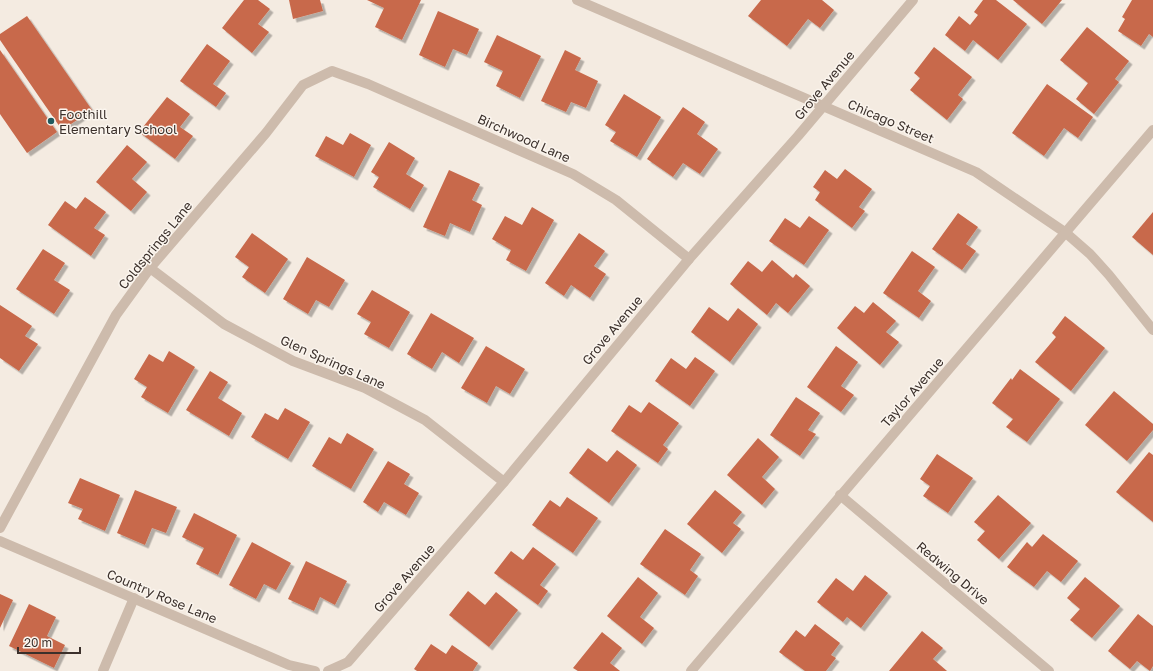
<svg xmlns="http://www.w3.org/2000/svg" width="1153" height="671" font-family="'Golos Text',sans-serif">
  <defs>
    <filter id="shadow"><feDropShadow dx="3.5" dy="3.5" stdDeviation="0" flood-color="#0004"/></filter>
  </defs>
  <rect width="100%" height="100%" fill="#f4ebe1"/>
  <g fill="#c8694b" filter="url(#shadow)">
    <path d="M244 0H258L270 9 258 24 269 32 252 53 222 28Z"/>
    <path d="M289 0H320L323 11 293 19Z"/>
    <path d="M367 0H421L402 40 375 27 384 8Z"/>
    <path d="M761 0H822L834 10 820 28 808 19 787 46 748 16Z"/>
    <path d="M983 0H996L1027 24 998 60 973 40 965 51 945 35 959 16 970 25 978 15 974 12Z"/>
    <path d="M1013 0H1062L1042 24Z"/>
    <path d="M1132 0H1153V37L1149 34 1141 46 1118 31 1125 19 1122 17Z"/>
    <path d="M438 11 479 29 467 55 453 49 445 67 419 55Z"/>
    <path d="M27 16 92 110 62 130 0 40V34Z"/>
    <path d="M1087 27 1129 61 1115 79 1119 82 1094 114 1076 99 1088 83 1060 60Z"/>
    <path d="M497 35 541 56 520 98 496 86 503 71 484 62Z"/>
    <path d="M207 44 230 61 213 84 226 93 216 107 180 81Z"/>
    <path d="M934 47 972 77 958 95 963 99 947 120 910 90 920 78 914 73Z"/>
    <path d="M0 50 57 132 27 153 0 114Z"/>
    <path d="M565 50 581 58 575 70 598 81 586 108 571 102 566 112 541 101Z"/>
    <path d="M1047 84 1093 117 1078 138 1064 128 1044 156 1012 133Z"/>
    <path d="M624 94 661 117 637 157 610 141 616 132 605 125Z"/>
    <path d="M167 97 190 114 180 127 193 136 175 159 139 132Z"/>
    <path d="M683 107 705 122 697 134 718 149 700 174 683 163 673 177 647 159Z"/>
    <path d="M350 133 371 145 354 177 315 156 326 136 343 145Z"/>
    <path d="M389 142 415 158 406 174 424 185 410 209 373 187 379 177 371 172Z"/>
    <path d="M127 145 147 162 132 179 147 192 131 211 96 182Z"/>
    <path d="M845 169 872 189 859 207 865 211 852 228 815 200 820 192 813 187 825 170 837 179Z"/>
    <path d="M449 170 480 184 472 200 482 205 470 232 450 223 445 236 423 227Z"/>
    <path d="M85 197 106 212 94 228 105 235 91 256 48 225 65 201 76 209Z"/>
    <path d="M532 207 554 220 526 271 506 260 511 250 492 239 505 216 522 225Z"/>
    <path d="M1153 212V255L1132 237Z"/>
    <path d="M958 213 978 227 966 244 976 251 962 270 932 249Z"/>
    <path d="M809 216 829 230 804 265 769 241 785 218 800 228Z"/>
    <path d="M252 233 288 259 265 293 242 277 249 267 235 257Z"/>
    <path d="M579 233 605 251 594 266 606 274 590 298 571 285 564 296 545 283Z"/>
    <path d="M43 249 65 263 54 280 70 290 54 314 16 289Z"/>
    <path d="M912 251 935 267 918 291 931 301 919 318 883 293Z"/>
    <path d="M307 257 345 280 329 307 316 300 308 314 283 299Z"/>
    <path d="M772 260 793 278 796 274 810 286 788 313 776 303 767 315 730 284 748 261 762 272Z"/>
    <path d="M372 290 410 312 389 348 364 334 371 322 357 314Z"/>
    <path d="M873 302 896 321 886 332 899 342 880 365 837 328 855 306 864 313Z"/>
    <path d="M0 305 32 326 25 336 38 344 19 371 0 358Z"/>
    <path d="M709 307 728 321 738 308 758 324 730 362 691 332Z"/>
    <path d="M431 313 474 338 459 363 442 352 432 369 407 354Z"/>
    <path d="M1065 316 1105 348 1071 391 1035 362 1056 337 1052 333Z"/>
    <path d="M486 346 525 369 510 394 496 386 487 403 461 388Z"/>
    <path d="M836 346 858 362 841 386 854 395 841 412 807 387Z"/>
    <path d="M169 351 195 367 168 413 141 397 147 387 134 379 149 354 163 362Z"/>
    <path d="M695 357 715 371 690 406 655 381 671 358 686 369Z"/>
    <path d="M1020 369 1060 399 1027 442 1006 427 1013 419 992 403 1011 378 1012 380Z"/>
    <path d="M210 371 228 382 218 398 242 413 229 436 186 410Z"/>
    <path d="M1114 391 1153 424V430L1127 461 1085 425Z"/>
    <path d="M796 397 820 413 808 430 816 434 800 456 770 435Z"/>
    <path d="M649 402 679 423 663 445 668 449 658 463 611 431 629 405 641 413Z"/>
    <path d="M285 408 310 422 288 459 251 437 265 413 278 420Z"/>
    <path d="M347 433 374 449 351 489 312 466 329 437 341 444Z"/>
    <path d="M758 438 779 457 762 477 775 489 762 505 727 475Z"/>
    <path d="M588 448 607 462 617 450 637 465 609 503 569 473Z"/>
    <path d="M1149 452 1153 455V522L1116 492Z"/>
    <path d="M937 454 973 478 948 513 923 496 930 486 920 479Z"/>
    <path d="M388 461 410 474 404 484 419 493 406 515 384 502 378 512 363 502Z"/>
    <path d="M80 478 120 495 105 531 78 519 83 509 68 503Z"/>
    <path d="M135 490 177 507 166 533 152 528 145 545 117 533Z"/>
    <path d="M715 490 742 512 733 523 741 529 722 553 687 524Z"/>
    <path d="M998 495 1031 523 999 559 977 540 985 531 974 522Z"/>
    <path d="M567 497 598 518 573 553 532 525 550 500 560 507Z"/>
    <path d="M194 513 237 535 218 575 196 564 204 548 182 537Z"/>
    <path d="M665 529 701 554 690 570 698 576 685 595 640 564Z"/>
    <path d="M1043 534 1078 561 1061 582 1047 571 1034 587 1007 567 1027 542 1032 547Z"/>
    <path d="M252 542 291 563 276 590 264 584 256 599 229 585Z"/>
    <path d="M533 547 556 564 540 585 548 591 538 605 494 573 511 551 523 560Z"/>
    <path d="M306 561 347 581 335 605 320 597 314 611 288 599Z"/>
    <path d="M865 575 888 593 861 628 847 617 843 622 817 602 836 578 853 591Z"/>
    <path d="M638 577 658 593 640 617 654 628 642 644 607 616Z"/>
    <path d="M1085 577 1120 606 1092 638 1070 620 1080 609 1067 598Z"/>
    <path d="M468 591 485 605 496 592 518 610 489 647 449 615Z"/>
    <path d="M0 594 13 600 0 628Z"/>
    <path d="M29 604 56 617 47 636 65 645 54 668 9 646Z"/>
    <path d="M1138 614 1153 626V666L1150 671 1137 661 1130 669 1108 651Z"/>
    <path d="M815 624 840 643 831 655 836 658 826 671H805L779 652 796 630 805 637Z"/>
    <path d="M922 631 943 648 933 659 947 671H889Z"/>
    <path d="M602 632 622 648 610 663 620 671H578L573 668Z"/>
    <path d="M431 644 446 654 452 645 478 663 473 671H417L414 669Z"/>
  </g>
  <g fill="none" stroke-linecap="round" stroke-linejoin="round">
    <g stroke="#cdbbac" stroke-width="10">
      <path d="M577 0 976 172 1066 233 1090 254 1109 275 1153 330"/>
      <path d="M150 268 224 324 293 361 365 388 425 420 504 482"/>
      <path d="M840 495 1049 671"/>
      <path d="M0 528 116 315 150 268 266 133 303 85 332 71 368 84 573 174 616 200 689 259"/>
      <path d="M0 541 289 665 315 671"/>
      <path d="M103 671 134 598"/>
      <path d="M328 671 348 662 504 482 689 259 798 136 913 0"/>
    </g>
    <path stroke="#cdbbac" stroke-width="10" d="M691 671 1153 130"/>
  </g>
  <circle fill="#1f5a5e" stroke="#fbf5ee" stroke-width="1.5" cx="51" cy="121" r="4"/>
  <g text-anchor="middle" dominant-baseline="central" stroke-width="3" stroke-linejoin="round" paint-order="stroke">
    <g font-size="13" fill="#3b302b" stroke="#fbf5ee">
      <text transform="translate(824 85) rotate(-50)">Grove Avenue</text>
      <text transform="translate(891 121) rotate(23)">Chicago Street</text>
      <text transform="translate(524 138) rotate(24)">Birchwood Lane</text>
      <text transform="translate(155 245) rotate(-51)">Coldsprings Lane</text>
      <text transform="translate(612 330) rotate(-50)">Grove Avenue</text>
      <text transform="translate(333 362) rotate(24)">Glen Springs Lane</text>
      <text transform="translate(912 392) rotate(-49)">Taylor Avenue</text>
      <text transform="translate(953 573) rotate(40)">Redwing Drive</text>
      <text transform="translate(404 578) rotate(-49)">Grove Avenue</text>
      <text transform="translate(162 596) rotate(23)">Country Rose Lane</text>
    </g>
    <g font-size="13" fill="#3b302b" stroke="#fbf5ee" text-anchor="start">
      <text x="59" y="114">Foothill<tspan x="59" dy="15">Elementary School</tspan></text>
    </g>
  </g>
  <path d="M18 647v6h62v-6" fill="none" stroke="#3b302b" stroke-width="2"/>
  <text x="24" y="647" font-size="12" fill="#3b302b" stroke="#fbf5ee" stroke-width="3" paint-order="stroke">20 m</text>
</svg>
